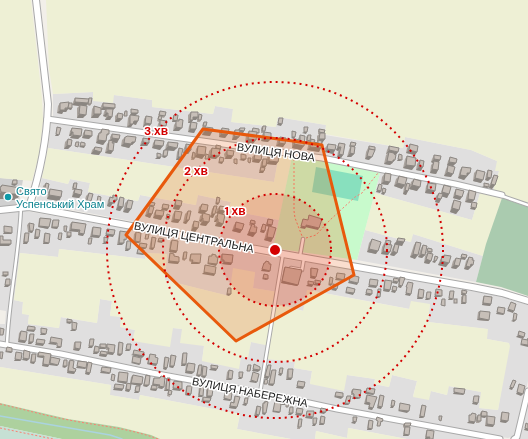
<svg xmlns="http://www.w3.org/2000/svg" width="528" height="439" font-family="'DM Sans',sans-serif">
  <rect width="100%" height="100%" fill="#f2efe9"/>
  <g fill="#e0dfdf" fill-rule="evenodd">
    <path d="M93 92V101L114 95 152 100V107L213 114 215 106 233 109 232 122 275 127 277 117 326 125 325 135 403 148 405 137 471 150 497 161 499 171 493 191 397 170 323 157 53 117V94Z"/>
    <path d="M51 123 279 155 274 182 48 148Z"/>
    <path d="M380 173 424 180 480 193 472 220 375 193Z"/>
    <path d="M42 178 68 184 70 179 90 183 88 192 138 201 140 195 195 205 198 195 231 202 229 210 279 220 273 248 36 203Z"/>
    <path d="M26 211 134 230 277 258 319 264 501 296 528 305V381L516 435 508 438 424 423 50 349 0 341V324H5L6 311 0 310V212ZM60 249 145 259 147 253 167 254 164 280 229 296 255 272 253 288 278 292 277 304 304 311 308 290 410 309 430 304 428 322 487 329V339L509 343 498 410 480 408 482 392 448 386 447 395 431 391 413 396 417 381 392 375 389 387 374 384 375 379 347 375 310 383 312 371 294 368 295 362 268 359 270 345 251 342 247 357H241L202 361 204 346 182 329 173 328 135 330 121 327V317L110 315 112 301 100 299 97 323 60 317 59 328 28 324 29 315 22 313 23 302 14 300 20 253 58 257Z"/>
    <path d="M365 230 410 242 413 234 483 256 476 282 357 260Z"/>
    <path d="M0 346 59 356 188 382 490 439H407L349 428 347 438 316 431 315 439H291L237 429 240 414 140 395 139 400 109 395 111 385 0 367Z"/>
    <path d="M528 399V439H519V438Z"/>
  </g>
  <path fill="#d0d0d0" d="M0 178 23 180 18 206 0 207Z"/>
  <g fill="#eef0d5">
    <path d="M0 0H31L42 98 43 121 39 155 32 181 0 178Z"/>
    <path d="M46 0H528V203L493 191 499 171H495L497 161 471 150 405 137 403 148 325 134 326 125 278 117 276 127 231 122 233 109 215 106 213 114 152 107V100L114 95 113 103 93 101V92L53 94 49 69Z"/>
    <path d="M48 148 274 182 279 155 292 157 279 220 228 210 231 202 198 195 196 205 140 195 138 201 88 192 90 183 70 179 68 184 42 178Z"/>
    <path d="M375 193 472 220 480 193 502 198 483 256 413 234 411 242 365 230Z"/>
    <path d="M59 249 145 259 147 253 167 254 165 280 229 296 233 268 255 272 253 288 278 292 277 304 303 311 307 290 409 309 411 301 430 304 428 322 488 329 487 339 509 343 510 346 498 410 479 408 481 392 449 386 447 395 431 391 429 400 413 397 417 381 392 375 389 387 374 384 375 379 347 375 344 391 310 384 312 371 294 368 295 362 267 359 270 346 251 342 248 358 241 357 239 369 202 361 204 346 180 343 182 329 173 328 170 347 132 341 135 330 120 327 121 317 110 316 112 301 100 299 97 323 61 317 59 328 28 324 29 315 22 314 23 302 14 300 20 253 58 257Z"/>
    <path d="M0 367 111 385 110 395 139 400 140 395 240 414 237 429 291 439H160L119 427 68 419 0 403Z"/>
    <path d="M348 428 407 439H315L316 431 347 438Z"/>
  </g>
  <path fill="#add19e" d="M0 403 68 419 119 427 151 435 160 439H62L0 426Z"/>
  <path fill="#c6e0d4" d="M0 426 62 439H0Z"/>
  <path fill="#aacbaf" d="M502 198 528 207V296L501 287 476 282 486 244Z"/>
  <path fill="#c8facc" d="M292 157 320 160 380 173 357 260 273 248Z"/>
  <path fill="#88e0be" d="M316 167 363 176 358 201 312 192Z"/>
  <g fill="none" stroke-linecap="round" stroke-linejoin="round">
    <path stroke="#aad3df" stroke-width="1.5" d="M0 416 110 435 122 439"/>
    <defs>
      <g id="service">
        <path d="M502 196 528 205"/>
        <path d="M300 256 303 239"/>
        <path d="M291 268 302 270 304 258"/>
        <path d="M7 344C9 299 19 254 21 208"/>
        <path d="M260 393 283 254"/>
      </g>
      <g id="minor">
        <path d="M47 119 322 158 455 184 502 195"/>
        <path d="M0 344 61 354 152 373 272 395 337 409 500 439"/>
        <path d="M514 439 517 437 528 391"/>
      </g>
      <g id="tertiary">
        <path d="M29 207C40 174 47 139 48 104L36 0"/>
        <path d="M0 210 29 207 283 254 472 287 502 293 528 301"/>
      </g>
    </defs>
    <use href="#service" stroke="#a9a9a9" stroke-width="4.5"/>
    <use href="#minor" stroke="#a9a9a9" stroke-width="7"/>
    <use href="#tertiary" stroke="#a9a9a9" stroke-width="8"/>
    <g stroke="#fa8072" stroke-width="1" stroke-dasharray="2 2" stroke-linecap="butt">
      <path d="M294 159V211L295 218 302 236"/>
      <path d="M306 238 316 235 330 220 355 197 362 193 378 173"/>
      <path d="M0 404C23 409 46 416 69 420 99 426 129 428 158 439"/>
      <path d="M0 428 53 439"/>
    </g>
    <use href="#service" stroke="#fff" stroke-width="2.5"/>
    <use href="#minor" stroke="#fff" stroke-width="5"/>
    <use href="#tertiary" stroke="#fff" stroke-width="6"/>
  </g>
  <g fill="#aba49e">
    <path d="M75 98 88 99 89 98 91 104 90 106 87 105V104L86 106 83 118H77V108L79 106 72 105 73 102Z"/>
    <path d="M60 103 72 108 71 110 68 109 66 112H63L62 114 57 113 58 106Z"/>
    <path d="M103 103 113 110 110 120H105L106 117 103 116 104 112 105 110H101L98 118H91L92 109 94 106 101 108V106Z"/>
    <path d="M160 111 165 116 164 118 161 117V120L164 130 157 129 158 124 159 122 157 121 159 113Z"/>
    <path d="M191 112 198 115 201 120 200 122H197V118L196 120H193L191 122 196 129 194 133 188 132 189 126 190 123H188V115Z"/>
    <path d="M118 113 122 119 119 122H115V116Z"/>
    <path d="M130 115 136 125 133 124 131 127H127L128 118Z"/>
    <path d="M174 115 177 121H176H178L179 119V131H173L174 125 176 122H172L173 116Z"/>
    <path d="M146 116 151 124 148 128 143 127 144 119Z"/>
    <path d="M204 122 206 127 210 136 202 135 203 130 204 128H202L203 123Z"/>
    <path d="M263 126 265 132 268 142 261 141 262 135 263 133H261V128Z"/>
    <path d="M72 128 81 136 78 139 70 138 71 136H69L70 131Z"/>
    <path d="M222 128 228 134 225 138 219 137V132Z"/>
    <path d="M240 128 244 131 243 133 239 132V137L236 140H232L233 133 235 130H238Z"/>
    <path d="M253 128 258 134H257L253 144 245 143 246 135 249 131 251 132Z"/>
    <path d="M102 129 109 134 106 137V141L103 145 96 143 97 136Z"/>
    <path d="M319 129 324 133 325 139 322 143 319 152 307 150 309 142H306V137L308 135 310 140 314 142 317 143V136L319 134H318V131Z"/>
    <path d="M85 130 89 139 82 138 83 133Z"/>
    <path d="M112 134 119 139 117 143 112 142 111 154 105 153 107 144 110 140V137Z"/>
    <path d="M300 135 301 150 292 148V142L295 139H298Z"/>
    <path d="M127 136 135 142 132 145H131L129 148 121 146 122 140 125 137H126Z"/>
    <path d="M280 137 285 144 283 147 276 146 277 141Z"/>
    <path d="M143 138 149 143 147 146H140L141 142Z"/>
    <path d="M68 139 71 146 68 149H64L65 142Z"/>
    <path d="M155 140 160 150 152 148 153 143Z"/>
    <path d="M168 142 174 151 166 150 165 158 162 157 163 151 164 150H165L166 145Z"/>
    <path d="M351 142 355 146 354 154 351 157H347L349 150 350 147H349L350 144Z"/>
    <path d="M339 143 343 155 341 158 337 157 338 151 336 150 337 147Z"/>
    <path d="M186 144 191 150 188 154 183 153 184 148Z"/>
    <path d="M328 144 335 150 333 154 325 152V148Z"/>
    <path d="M410 144 417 152 415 155 406 153 407 148Z"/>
    <path d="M216 145V159L208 158 209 151 212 148H215Z"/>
    <path d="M198 146 205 155 202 159 195 157 194 160H191L192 154 193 152 195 155 196 149Z"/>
    <path d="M369 146V160L365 159 366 152Z"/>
    <path d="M389 146 396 155 392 164H391L390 165 384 164 386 155 387 154H386L387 150Z"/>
    <path d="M95 147 99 155 91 154 92 150Z"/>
    <path d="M179 148V160H176L177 152Z"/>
    <path d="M227 150 233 156 231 159H225L224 154Z"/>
    <path d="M269 153 277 157 276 165 267 164 266 166 264 169V171L263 173H259L261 162 263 159H267V157Z"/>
    <path d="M255 154 259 163 252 162V157Z"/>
    <path d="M434 155 440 160 439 162 438 170 436 174 430 173 431 165 433 163 431 162 432 159Z"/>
    <path d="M407 156 412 170 403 168 405 159Z"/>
    <path d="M450 157 456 163 453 166 447 165 448 161Z"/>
    <path d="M420 160 421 171 416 170 417 164Z"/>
    <path d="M448 165 451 177 444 176 446 169Z"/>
    <path d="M462 167 467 176 464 180 458 178 460 170Z"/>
    <path d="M477 170 481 183 473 181 474 173Z"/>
    <path d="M488 170 491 178 488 181 485 180 486 174Z"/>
    <path d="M385 173 388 185 381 184 382 177Z"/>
    <path d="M494 175 492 189 489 188 492 178Z"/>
    <path d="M399 176 402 189 394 186 396 179Z"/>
    <path d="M414 179 417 191 409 189 411 182Z"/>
    <path d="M46 183 47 193 45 196H41L43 186Z"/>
    <path d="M74 183 76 189 81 195 79 198 72 197 73 192 74 190H72L73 184Z"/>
    <path d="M407 183 408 191 406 195 403 194 404 186Z"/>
    <path d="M428 183 435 191 432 194 425 193 426 186Z"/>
    <path d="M2 185 16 200H4V199H0V187Z"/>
    <path d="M444 185 449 194 447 198 442 196 441 199 439 203 435 202 436 196 439 193H441L442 189Z"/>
    <path d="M50 189 61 197 59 201 47 199 48 192Z"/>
    <path d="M456 189 460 200 453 198 454 193Z"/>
    <path d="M469 190 474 200 471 203 465 202 467 194Z"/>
    <path d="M89 193 91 201 88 205 84 204 86 196Z"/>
    <path d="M113 195 114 204 113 203 110 207 107 206 108 200 110 197H112Z"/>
    <path d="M120 197 123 207 120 211 116 210 118 201Z"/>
    <path d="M128 200 131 209 128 213 123 212 125 203Z"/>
    <path d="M176 200 179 210 173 209 174 204Z"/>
    <path d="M454 200 459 210 456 214 450 212 452 204Z"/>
    <path d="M150 202 153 207 152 214 150 218 145 216 147 209 149 207H148L149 204Z"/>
    <path d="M202 204 205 213 206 226 200 225 201 222 199 221 200 216 202 214 198 213 199 207Z"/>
    <path d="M214 206 213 218 210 217 212 209Z"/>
    <path d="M220 206 225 211 223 214V224L221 227 215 226 216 222H214L215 216 218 214 216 213 217 209Z"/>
    <path d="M156 210 161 220 153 218 154 213Z"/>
    <path d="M175 211 180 220 178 223 171 222 173 214Z"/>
    <path d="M188 211 189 220 186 224 183 223 185 214Z"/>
    <path d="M40 218 48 229 38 227 39 219Z"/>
    <path d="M268 219 272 225 271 226 273 238 271 242 264 240 267 230 269 226H266L264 233 260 232 262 226 263 224 266 225 267 221Z"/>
    <path d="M53 220 58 227 57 229 51 228 52 221Z"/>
    <path d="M251 220 254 227 253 237 247 235 251 226 249 225 250 222Z"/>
    <path d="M194 221 198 228 195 232 191 231 192 225Z"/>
    <path d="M72 222 86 224 83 236 78 235V232L69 231 70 224Z"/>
    <path d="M236 222 242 230 240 233 232 231 234 225Z"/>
    <path d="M29 223 33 231 32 233 28 232 27 225Z"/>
    <path d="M93 227 99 238 90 237 92 228Z"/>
    <path d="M36 229 39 237 38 239H34L35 231Z"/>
    <path d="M120 231 125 241H124L122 245H117L119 233Z"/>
    <path d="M136 232 139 243H133L134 234Z"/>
    <path d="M25 233 27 244H23L24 235Z"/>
    <path d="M45 233 49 243 48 244H43L44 235Z"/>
    <path d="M152 237 153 250 149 249 151 239Z"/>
    <path d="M398 238 404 242 402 246 399 245 397 253 394 256 390 255 393 247Z"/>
    <path d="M372 239 376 254 367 252 369 243Z"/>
    <path d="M172 240 177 251 176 253 169 252 170 242Z"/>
    <path d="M386 240 390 245 388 255 381 254 382 247Z"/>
    <path d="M127 241 128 251H125L126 243Z"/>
    <path d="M416 242 415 259 410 257 414 245Z"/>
    <path d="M423 245 425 255 422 258 418 257 421 248Z"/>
    <path d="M428 248 432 252 431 254V261L429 264 424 263 425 256 427 253H426Z"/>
    <path d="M184 252 185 261 182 260 183 253Z"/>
    <path d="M170 253 174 256 178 264 168 263 169 255Z"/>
    <path d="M191 254 200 263 198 264H191V262L189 261 190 255Z"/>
    <path d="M222 254 231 265 222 264 223 262H220L221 256Z"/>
    <path d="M444 255 446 267 438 265 440 260 442 256 443 257Z"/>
    <path d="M469 257 472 260 473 265 468 270 464 269 466 261Z"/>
    <path d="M456 258 459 266 456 269 451 268 453 261Z"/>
    <path d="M285 267 298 285 297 286 281 283 284 268Z"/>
    <path d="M311 268 315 279 310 278V269Z"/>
    <path d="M400 277 401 288 398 287 399 279Z"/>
    <path d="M385 280 390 290 389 292 383 291 384 282Z"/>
    <path d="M419 289 422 299H417L418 291Z"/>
    <path d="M462 290 465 295 466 303 465 304H461V297L463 295H461V292Z"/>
    <path d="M484 296 491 304 490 306 482 305 483 298Z"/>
    <path d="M480 311 489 320 488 321 477 320 478 312Z"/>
    <path d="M21 331 25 343 18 342 19 333Z"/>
    <path d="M30 334 33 342 31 344H28L29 335Z"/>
    <path d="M75 342 79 351 73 350 74 343Z"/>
    <path d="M119 342 122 354 120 356 117 355 118 344Z"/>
    <path d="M100 344 106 346 107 344 113 355 107 354 106 357 99 356 100 352 101 351 107 352 108 350H106V348L105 349H99L97 354H93L94 348 95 346 99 347Z"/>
    <path d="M39 352 51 354 48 367 42 366 43 358 37 357V354Z"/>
    <path d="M183 353 186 364 185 366H181L182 355Z"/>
    <path d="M32 354 34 364 30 363 31 355Z"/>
    <path d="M150 354 155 357 157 364 156 366 147 364 149 356Z"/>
    <path d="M171 355 174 366 173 368 169 367 170 357Z"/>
    <path d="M165 357 167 368 166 370 163 369 164 359Z"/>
    <path d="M70 360 75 372 74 374 67 373 68 362Z"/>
    <path d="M88 362 90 373 89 375 85 374 87 364Z"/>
    <path d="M188 363 192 374 185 373 186 364Z"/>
    <path d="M199 365 201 375 199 377 196 376 198 366Z"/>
    <path d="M268 365V379L264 378 267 367Z"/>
    <path d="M203 366 205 378 201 377 202 368Z"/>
    <path d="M288 369 291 380H286L287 371Z"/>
    <path d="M229 370 231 380H226L227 372Z"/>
    <path d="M272 370 273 386 268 385 271 371Z"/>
    <path d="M119 372 126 384 117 382 118 374Z"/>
    <path d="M133 375 142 384 140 386 131 384 129 392 125 391 126 385 127 383H130L131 377Z"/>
    <path d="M146 375 147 387 143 386 145 377Z"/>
    <path d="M161 376 164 387 162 389 158 388V386H157V389L156 391 150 390 151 387 152 385 153 379 154 378H159Z"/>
    <path d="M167 378 169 390 170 397 167 396 168 391H164L166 380Z"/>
    <path d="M201 384 202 397H198L199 386Z"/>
    <path d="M187 386 191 394 190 396 185 395 186 387Z"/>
    <path d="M208 388 212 396 211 398 210 401 209 403 201 402 202 399 203 397H206V390Z"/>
    <path d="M353 389 358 399H352L353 395H351V391Z"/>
    <path d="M367 395 373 408 372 410 368 409 369 405 364 404 366 396Z"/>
    <path d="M380 395 381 409 377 408 379 397Z"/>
    <path d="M235 396 236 409 229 408 230 404 231 402H233L234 398Z"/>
    <path d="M265 401V415L262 414V405Z"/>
    <path d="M422 405 424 417 422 418H419L421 407Z"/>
    <path d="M257 406 259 415 258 417 254 416 256 408Z"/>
    <path d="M482 411 485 418 481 417V421L479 423H476V417L478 415H480V413Z"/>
    <path d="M502 412 506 423 500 422 501 414Z"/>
    <path d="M321 416 324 424 323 425H319L320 418Z"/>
    <path d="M487 416 493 427 485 426 486 418Z"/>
    <path d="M299 419 300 429H297L298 421Z"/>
    <path d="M369 420 371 430H367L368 422Z"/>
    <path d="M405 423 409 427 408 436H403L404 429V428L403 427V424Z"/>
    <path d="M427 430 433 439H425L426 432Z"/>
  </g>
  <g fill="#8b8681">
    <path d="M75 102 88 103 86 106 80 105 79 106 72 105Z"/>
    <path d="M103 107 115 108 112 111 106 109 105 110H101Z"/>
    <path d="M68 108H72L71 110 68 109 66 112H63L62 114 57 113 60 110Z"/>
    <path d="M106 113H108L106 117 103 116Z"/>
    <path d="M131 113H138L136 115H130Z"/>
    <path d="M79 114 86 115 83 118H77Z"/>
    <path d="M94 114H101L98 118H91Z"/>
    <path d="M108 116 112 117 110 120H105Z"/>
    <path d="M193 117H198L196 120H193L191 123H188Z"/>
    <path d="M117 118 122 119 119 122H115Z"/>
    <path d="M173 120 177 121 176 122H172Z"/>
    <path d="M134 121H138L136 125 133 124 131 127H127L130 124Z"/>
    <path d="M145 123 151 124 148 128 143 127Z"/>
    <path d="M278 123 282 124 281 126 277 125Z"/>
    <path d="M160 125 166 126 164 130 157 129Z"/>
    <path d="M176 127 182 128 179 131H173Z"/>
    <path d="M190 129H196L194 133 188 132Z"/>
    <path d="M239 130 244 131 243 133 238 132Z"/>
    <path d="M205 131 212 132 210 136 202 135Z"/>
    <path d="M71 132H73L71 136H69Z"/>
    <path d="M304 132H307L306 134 302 133Z"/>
    <path d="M56 134 59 135 58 136H55Z"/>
    <path d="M221 134H228L225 138 219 137Z"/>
    <path d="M73 135 81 136 78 139 70 138Z"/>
    <path d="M84 135 92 136 89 139 82 138Z"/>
    <path d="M234 136 239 137 236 140H232Z"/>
    <path d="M292 137H295L294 139 291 138Z"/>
    <path d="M112 138 119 139 117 143 109 142Z"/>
    <path d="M264 138 271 139 268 142 261 141Z"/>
    <path d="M248 139 256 140 253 144 245 143Z"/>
    <path d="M319 139H325L322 143 318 142V140L317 142Z"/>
    <path d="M98 140 106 141 103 145 96 143Z"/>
    <path d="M132 142H135L132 145H131L129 148 121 146 124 143Z"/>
    <path d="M143 142 149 143 147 146H140Z"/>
    <path d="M279 143 285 144 283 147 276 146Z"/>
    <path d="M294 144 304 146 301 150 292 148Z"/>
    <path d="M67 145 71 146 68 149H64Z"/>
    <path d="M154 145 163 146 160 150 152 148Z"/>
    <path d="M80 146H85L84 148 79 147Z"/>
    <path d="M168 146 177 148 174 151 165 150Z"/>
    <path d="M310 147 321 148 319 152 307 150Z"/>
    <path d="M338 147H341L338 151 336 150Z"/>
    <path d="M186 149 191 150 188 154 183 153Z"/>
    <path d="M327 149 335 150 333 154 325 152Z"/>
    <path d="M94 150 101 152 99 155 91 154Z"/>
    <path d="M108 150 113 151 111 154 105 153Z"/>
    <path d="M389 150 398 152 396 155 388 154 389 152 386 154Z"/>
    <path d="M409 150 417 152 415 155 406 153Z"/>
    <path d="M350 153 354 154 351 157H347Z"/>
    <path d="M197 154 205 155 202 159 195 157Z"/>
    <path d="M339 154 343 155 341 158 337 157Z"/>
    <path d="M211 155 219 156 216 159 208 158Z"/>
    <path d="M227 155 233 156 231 159H225Z"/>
    <path d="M163 156H167L165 158 162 157Z"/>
    <path d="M367 156 372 157 369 160 365 159Z"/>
    <path d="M157 157H161L160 159H155Z"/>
    <path d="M178 157H181L179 160H176Z"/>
    <path d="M241 159H246L244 161 239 160Z"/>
    <path d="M254 159 261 160 259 163 252 162Z"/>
    <path d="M398 159 402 160 400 161H397Z"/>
    <path d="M434 159 440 160 438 163 434 161 433 163 431 162Z"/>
    <path d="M393 160H395L390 165 384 164 387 161Z"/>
    <path d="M269 161 278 162 276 165 266 164Z"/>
    <path d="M219 162H223L222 164 218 163Z"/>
    <path d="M449 162 456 163 453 166 447 165Z"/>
    <path d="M406 165 415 166 412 170 403 168Z"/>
    <path d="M262 166H266L264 170 261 167 260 169Z"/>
    <path d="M419 167H423L421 171 416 170Z"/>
    <path d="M432 169 438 170 436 174 430 173Z"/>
    <path d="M260 171H264L263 173H259Z"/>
    <path d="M447 172 453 174 451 177 444 176Z"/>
    <path d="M467 173H470L464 180 458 178 460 175Z"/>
    <path d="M487 177 491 178 488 181 485 180Z"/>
    <path d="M475 178 483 180 481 183 473 181Z"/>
    <path d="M384 181 390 182 388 185 381 184Z"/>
    <path d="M397 183 405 185 402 189 394 186Z"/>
    <path d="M12 184H17L15 186 11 185Z"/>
    <path d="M491 184 495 185 492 189 489 188Z"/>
    <path d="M412 185 420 187 417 191 409 189Z"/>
    <path d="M484 186 489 187 487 188 482 187Z"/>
    <path d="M427 189 435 191 432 194 425 193Z"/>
    <path d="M377 190 381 191 380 193 376 192Z"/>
    <path d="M405 190 408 191 406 195 403 194Z"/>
    <path d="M1 192 9 193 4 199H0V193Z"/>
    <path d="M44 192 47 193 45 196H41Z"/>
    <path d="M382 192 385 193 384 195 381 194Z"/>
    <path d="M442 192 449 194 447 198 440 196Z"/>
    <path d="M74 193 81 195 79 198 72 197Z"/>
    <path d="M9 194H21L16 200H4Z"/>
    <path d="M49 195 61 197 59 201 47 199Z"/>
    <path d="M455 195 462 197 460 200 453 198Z"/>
    <path d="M437 198 441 199 439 203 435 202Z"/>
    <path d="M468 199 474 200 471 203 465 202Z"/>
    <path d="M87 200 91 201 88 205 84 204Z"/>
    <path d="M114 200H117L114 204 113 203 110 207 107 206 109 202Z"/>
    <path d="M97 202 100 203 99 204H96Z"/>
    <path d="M216 203H219L218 205 215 204Z"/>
    <path d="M175 205 181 206 179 210 173 209Z"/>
    <path d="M118 206 123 207 120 211 116 210Z"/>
    <path d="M471 207 476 208 475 210 470 209Z"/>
    <path d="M126 208 131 209 128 213 123 212Z"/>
    <path d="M162 208 168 209 167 211 161 210Z"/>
    <path d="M452 208 459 210 456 214 450 212Z"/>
    <path d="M200 210 207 211 204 214 198 213Z"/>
    <path d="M219 210 225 211 222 215 216 213Z"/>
    <path d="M148 213 152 214 150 218 145 216Z"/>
    <path d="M212 214H215L213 218 210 217Z"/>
    <path d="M155 215 163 216 161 220 153 218Z"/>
    <path d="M202 218H203L201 222 199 221Z"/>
    <path d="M217 218 218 219 216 222H214Z"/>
    <path d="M174 219 180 220 178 223 171 222Z"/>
    <path d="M186 220H189L186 224 183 223Z"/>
    <path d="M203 221 209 222 206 226 200 225Z"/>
    <path d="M218 222 223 224 221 227 215 226Z"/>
    <path d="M267 224 272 225 270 227 266 226Z"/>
    <path d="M306 225 319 228 318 230 305 227Z"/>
    <path d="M39 226 49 227 48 229 38 227Z"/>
    <path d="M301 226 306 227 305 229 300 228Z"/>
    <path d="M52 227H58L57 229 51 228Z"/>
    <path d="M193 227 198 228 195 232 191 231Z"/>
    <path d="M235 228 242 230 240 233 232 231Z"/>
    <path d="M71 229 80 230 78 232 69 231Z"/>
    <path d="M261 230 265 231 264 233 260 232Z"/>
    <path d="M30 231H33L32 233 28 232Z"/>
    <path d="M4 232 12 233 11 234H3Z"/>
    <path d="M249 232 256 233 253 237 247 235Z"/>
    <path d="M79 233 84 234 83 236 78 235Z"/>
    <path d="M106 234 114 235 113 237 105 236Z"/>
    <path d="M92 235 100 236 99 238 90 237Z"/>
    <path d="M67 236H71L70 238H66Z"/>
    <path d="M35 237H39L38 239H34Z"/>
    <path d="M267 237 273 238 271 242 264 240Z"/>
    <path d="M135 241 140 242 139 243H133Z"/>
    <path d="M158 241H163L162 243 157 242Z"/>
    <path d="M397 241 404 242 402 246 394 244Z"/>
    <path d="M24 242H28L27 244H23Z"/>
    <path d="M44 242 49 243 48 244H43Z"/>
    <path d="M104 242H107L106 244H102Z"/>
    <path d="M119 243H124L122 245H117Z"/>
    <path d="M0 244H11L9 246H0Z"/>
    <path d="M139 247 146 248 145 249H138Z"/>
    <path d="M151 248H154L153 250 149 249Z"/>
    <path d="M126 249H130L128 251H125Z"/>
    <path d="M369 249 378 251 376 254 367 252Z"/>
    <path d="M170 250 177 251 176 253 169 252Z"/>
    <path d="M383 251 390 252 388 255 381 254Z"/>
    <path d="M393 251 397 253 394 256 390 255Z"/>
    <path d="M137 253 144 254 143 255 136 254Z"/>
    <path d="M413 254 418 255 415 259 410 257Z"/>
    <path d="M421 254 425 255 422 258 418 257Z"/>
    <path d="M461 257 466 258 465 260 460 259Z"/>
    <path d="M426 259 431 261 429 264 424 263Z"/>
    <path d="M434 260 436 261 435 263 432 262Z"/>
    <path d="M169 261 179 262 178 264 168 263Z"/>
    <path d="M441 261 449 263 446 267 438 265Z"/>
    <path d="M192 262 200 263 198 264H191Z"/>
    <path d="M224 262 232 263 231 265 222 264Z"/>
    <path d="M208 263 217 264 216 266 207 264Z"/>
    <path d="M471 264 473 265 468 270 464 269 466 266Z"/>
    <path d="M454 265 459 266 456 269 451 268Z"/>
    <path d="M262 269 270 271 269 272 261 271Z"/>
    <path d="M204 272 215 274 214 276 202 274Z"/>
    <path d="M3 275H8L6 277 1 276Z"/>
    <path d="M311 276 316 277 315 279 310 278Z"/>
    <path d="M263 278 268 279 266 280 262 279Z"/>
    <path d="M336 278 344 280 343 281 335 280Z"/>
    <path d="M282 281 298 285 297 286 281 283Z"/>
    <path d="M349 281 358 283 357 285 348 283Z"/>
    <path d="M393 281 398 282 397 284 392 283Z"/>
    <path d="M315 283 320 284 319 286 313 285Z"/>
    <path d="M308 284 313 285 312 287 306 286Z"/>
    <path d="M329 284H332L331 286 328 285Z"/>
    <path d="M5 285H10L8 287H4Z"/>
    <path d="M369 285 377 286 376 288 368 287Z"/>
    <path d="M399 285 402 286 401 288 398 287Z"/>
    <path d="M333 288 337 289 336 291 331 290Z"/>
    <path d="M384 289 390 290 389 292 383 291Z"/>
    <path d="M392 290 396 291 395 293 391 292Z"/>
    <path d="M346 292 354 293 353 295 345 293Z"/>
    <path d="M366 293 372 294 370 296 365 295Z"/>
    <path d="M406 293 411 294 410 296 405 295Z"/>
    <path d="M462 293 466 294 465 295H461Z"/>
    <path d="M227 294H231L229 296 226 295Z"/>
    <path d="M435 295 442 296 440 297H434Z"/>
    <path d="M377 296 380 297 379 298H376Z"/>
    <path d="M418 297 423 298 422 299H417Z"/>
    <path d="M426 298 430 299 428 300H425Z"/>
    <path d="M449 298 453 299 452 300H448Z"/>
    <path d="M462 302 466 303 465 304H461Z"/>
    <path d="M483 303 491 304 490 306 482 305Z"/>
    <path d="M508 309 514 311 513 313 507 311Z"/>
    <path d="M497 312 504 314 503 315 496 314Z"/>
    <path d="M479 318 489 320 488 321 477 320Z"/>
    <path d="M513 320H516L514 322 511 321Z"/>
    <path d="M67 322H72L70 324 66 323Z"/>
    <path d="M72 329 76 330 75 331H70Z"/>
    <path d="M27 330H35L34 332 26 331Z"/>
    <path d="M41 333 46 334 45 335H40Z"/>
    <path d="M518 335 524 337 523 339 516 337Z"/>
    <path d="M19 340 26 341 25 343 18 342Z"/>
    <path d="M29 342H33L31 344H28Z"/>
    <path d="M50 342 57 343 56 345 48 344Z"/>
    <path d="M36 343 44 344 43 346 35 345Z"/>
    <path d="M521 344 528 345V347L520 345Z"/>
    <path d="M57 346 61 347 60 348H56Z"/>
    <path d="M89 346H93L92 348H88Z"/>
    <path d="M100 347 106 348 105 349H99Z"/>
    <path d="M75 348 80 349 79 351 73 350Z"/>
    <path d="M126 349 130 350 129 351H125Z"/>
    <path d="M6 351 12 352 11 353 5 352Z"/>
    <path d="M94 352H99L97 354H93Z"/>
    <path d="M108 352 114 353 113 355 107 354Z"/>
    <path d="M100 354 107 355 106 357 99 356Z"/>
    <path d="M118 354H122L120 356 117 355Z"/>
    <path d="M133 354 144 356 142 358 131 355Z"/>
    <path d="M38 356H44L43 358 37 357Z"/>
    <path d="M23 358 29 359 27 361 22 360Z"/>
    <path d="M15 359 21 360 20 361H14Z"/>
    <path d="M31 362H35L34 364 30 363Z"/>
    <path d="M132 362 140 364 139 365 131 363Z"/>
    <path d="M50 363 58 365 57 366 49 365Z"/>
    <path d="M148 363 157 364 156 366 147 364Z"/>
    <path d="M43 364 49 365 48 367 42 366Z"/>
    <path d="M182 364H186L185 366H181Z"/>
    <path d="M63 366H67L65 368 62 367Z"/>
    <path d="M77 366 86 368 85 369 76 368Z"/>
    <path d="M170 366H174L173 368 169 367Z"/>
    <path d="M164 367 167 368 166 370 163 369Z"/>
    <path d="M211 368 217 369 216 371 209 370Z"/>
    <path d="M253 369 260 370 258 372 252 371Z"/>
    <path d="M68 371 75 372 74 374 67 373Z"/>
    <path d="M101 371 110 373 109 374 100 373Z"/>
    <path d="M186 371 194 372 192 374 185 373Z"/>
    <path d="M86 372 90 373 89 375 85 374Z"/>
    <path d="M279 373 282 374 281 376 278 375Z"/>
    <path d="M197 375H201L199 377 196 376Z"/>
    <path d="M202 376H206L205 378 201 377Z"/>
    <path d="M265 376 269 377 268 379 264 378Z"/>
    <path d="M239 377 242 378 241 379H238Z"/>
    <path d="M228 378 232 379 231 380H226Z"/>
    <path d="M288 378H292L291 380H286Z"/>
    <path d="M251 380 257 382 256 383 249 382Z"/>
    <path d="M118 381 127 382 126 384 117 382Z"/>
    <path d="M131 383 142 384 140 386 130 384Z"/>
    <path d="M153 384 160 385 158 386H152Z"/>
    <path d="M269 384H274L273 386 268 385Z"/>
    <path d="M144 385H149L147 387 143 386Z"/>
    <path d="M159 386 164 387 162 389 158 388Z"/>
    <path d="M297 386 304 387 303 389 296 388Z"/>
    <path d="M510 387 513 388 512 390 509 389Z"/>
    <path d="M114 388 123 389 122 391 113 390Z"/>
    <path d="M173 388 182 389 180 391 172 390Z"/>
    <path d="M126 389 130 390 129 392 125 391Z"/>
    <path d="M151 389H157L156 391 150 390Z"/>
    <path d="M166 389 169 390 168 391H164Z"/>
    <path d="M135 391 139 392 138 393H134Z"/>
    <path d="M366 392 374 394 373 395 365 394Z"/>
    <path d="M454 392 464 394 463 395 453 394Z"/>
    <path d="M517 392 523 394 521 396 516 394Z"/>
    <path d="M186 394H191L190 396 185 395Z"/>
    <path d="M199 395 203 396 202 397H198Z"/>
    <path d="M207 396H212L211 398H206Z"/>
    <path d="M335 396 343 397 341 399 334 397Z"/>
    <path d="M354 397 360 398 358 399H352Z"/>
    <path d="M224 398 231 400 230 401 223 400Z"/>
    <path d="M203 401H210L209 403 201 402Z"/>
    <path d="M366 402 370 403 369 405 364 404Z"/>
    <path d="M473 402 478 403 477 405 472 404Z"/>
    <path d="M244 403 247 404 246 406 242 405Z"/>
    <path d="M282 403H286L285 405H281Z"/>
    <path d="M345 403 349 404 348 405H344Z"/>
    <path d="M230 406 237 407 236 409 229 408Z"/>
    <path d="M378 406 382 407 381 409 377 408Z"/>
    <path d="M391 406H394L393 408H390Z"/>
    <path d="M369 407 373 408 372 410 368 409Z"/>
    <path d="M399 410 409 411 407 413 398 411Z"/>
    <path d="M273 411 280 412 279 413 272 412Z"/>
    <path d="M320 412H326L324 414 319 413Z"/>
    <path d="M263 413H266L265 415 262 414Z"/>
    <path d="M289 413H293L291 415H288Z"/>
    <path d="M296 413 302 414 301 416 295 415Z"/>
    <path d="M256 414 259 415 258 417 254 416Z"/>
    <path d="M306 416 313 417 312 419 305 418Z"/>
    <path d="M420 416 424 417 422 418H419Z"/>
    <path d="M481 416H487L485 418 480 417Z"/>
    <path d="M501 420 508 421 506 423 500 422Z"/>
    <path d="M353 421 356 422 355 424 351 423Z"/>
    <path d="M469 421 475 422 474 424 467 423Z"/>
    <path d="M320 423 324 424 323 425H319Z"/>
    <path d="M313 424H316L315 426H312Z"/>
    <path d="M487 424 494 425 493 427 485 426Z"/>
    <path d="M368 428 372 429 371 430H367Z"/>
    <path d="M525 428 528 429V431L524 430Z"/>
    <path d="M404 434 409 435 408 436H403Z"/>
    <path d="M426 437H430L428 439H425Z"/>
  </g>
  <g fill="#c7bfb8" stroke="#8b8681">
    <path d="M75 98 89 99 88 103 75 102Z"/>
    <path d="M89 98H92L91 104H88Z"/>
    <path d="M69 102 68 108H65V110H60V103Z"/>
    <path d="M69 103H72V108H68Z"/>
    <path d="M103 103 115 104V108L103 107Z"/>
    <path d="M80 105 87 106 86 115 79 114Z"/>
    <path d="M94 106 101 108V114H94Z"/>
    <path d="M106 109H113L112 117 108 116V113H106Z"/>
    <path d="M131 109 138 110V113H131Z"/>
    <path d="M125 111H127V116H124Z"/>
    <path d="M160 111 166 112 165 116 159 115Z"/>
    <path d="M191 112H198V117H193V120H190Z"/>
    <path d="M118 113 123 114 122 119 117 118Z"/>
    <path d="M199 114 202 115 201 120H198Z"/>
    <path d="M130 115 139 116 138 121H134L133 124H130Z"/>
    <path d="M174 115H178L177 121 173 120Z"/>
    <path d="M146 116 152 117 151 124 145 123Z"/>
    <path d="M159 116H162L161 120 158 119Z"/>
    <path d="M279 118H283L282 124 278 123Z"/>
    <path d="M179 119 183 120 182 128 176 127V121H179Z"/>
    <path d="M160 120 167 121 166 126 160 125Z"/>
    <path d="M191 122 197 123 196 129H190Z"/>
    <path d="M204 122H207L206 126H203Z"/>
    <path d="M263 126H266L265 131H262Z"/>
    <path d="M57 127 61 128 59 135 56 134Z"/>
    <path d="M205 127 213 128 212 132 205 131Z"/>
    <path d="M304 127H308L307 132H304Z"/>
    <path d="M72 128 82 129 81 136 73 135V132H71Z"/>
    <path d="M222 128 229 129 228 134H221Z"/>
    <path d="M240 128H245L244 131 239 130Z"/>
    <path d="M253 128 259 129V133L252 132Z"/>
    <path d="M102 129 109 130V134H107L106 141 98 140 99 133H101Z"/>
    <path d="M319 129 325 130 324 133 319 132Z"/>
    <path d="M85 130 92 131V136L84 135Z"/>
    <path d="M235 130H240L239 137 234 136Z"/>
    <path d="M249 131 257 132 256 140 248 139Z"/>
    <path d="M292 131 296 132 295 137H292Z"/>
    <path d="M264 132 271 133V139L264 138Z"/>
    <path d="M320 133H325V139H319Z"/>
    <path d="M112 134 120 135 119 139 112 138Z"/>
    <path d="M300 135 305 136 304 146 294 144 295 139 300 140Z"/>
    <path d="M308 135H311L310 141 307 140Z"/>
    <path d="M127 136 136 137 135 142H132L131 144 124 143 125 137H126Z"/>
    <path d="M280 137 286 138 285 144 279 143Z"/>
    <path d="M143 138 149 139V143L143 142Z"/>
    <path d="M68 139 72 140 71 146 67 145Z"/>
    <path d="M311 139 315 140 314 142 318 143V140L322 141 321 148 310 147Z"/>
    <path d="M109 140 113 141 112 143H114L113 151 108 150Z"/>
    <path d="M155 140 164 141 163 146 154 145Z"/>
    <path d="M76 142H79L78 147 75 146Z"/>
    <path d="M81 142 85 143V146H80Z"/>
    <path d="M168 142 178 143 177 148 168 146Z"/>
    <path d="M351 142 356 143 355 146H350Z"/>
    <path d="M339 143 345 144 343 155 339 154 341 147H338Z"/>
    <path d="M186 144 191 145V150L186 149Z"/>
    <path d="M328 144 336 145 335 150 327 149Z"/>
    <path d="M410 144 418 146 417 152 409 150Z"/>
    <path d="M216 145 221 146 220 150V149L216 148Z"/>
    <path d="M198 146 206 147 205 155 197 154Z"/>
    <path d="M351 146 355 147 354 154 350 153Z"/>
    <path d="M369 146 375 147V150L369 149Z"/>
    <path d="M389 146 399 148 398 152 389 150Z"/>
    <path d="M95 147 102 148 101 152 94 150Z"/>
    <path d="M179 148 183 149 181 157H178Z"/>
    <path d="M212 148 220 149 219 156 211 155Z"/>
    <path d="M369 149 375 150 372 157 367 156Z"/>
    <path d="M164 150H168L167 156H163Z"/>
    <path d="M227 150 234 151 233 156 227 155Z"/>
    <path d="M193 152 195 153V158H192Z"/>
    <path d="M389 152 394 153V154L396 155 395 160H393V162L387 161Z"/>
    <path d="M157 153 161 154V157H157Z"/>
    <path d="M269 153 277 154V157H279L278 162 269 161Z"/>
    <path d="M206 154 209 155 208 159H205Z"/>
    <path d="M241 154 246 155V159H241Z"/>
    <path d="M255 154 262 155 261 160 254 159Z"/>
    <path d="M399 154 402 155V160L398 159Z"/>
    <path d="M434 155 441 156 440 160 434 159Z"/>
    <path d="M407 156 416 158 415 166 406 165Z"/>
    <path d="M220 157 224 158 223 162H219Z"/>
    <path d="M450 157 457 159 456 163 449 162Z"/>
    <path d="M248 158H251L250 163 248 162Z"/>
    <path d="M234 159H237V164L234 163Z"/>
    <path d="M263 159H267L266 166H262Z"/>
    <path d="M420 160 424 161 423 167H419Z"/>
    <path d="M434 161 439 162 438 170 432 169Z"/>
    <path d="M448 165 455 167 453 174 447 172Z"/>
    <path d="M261 167 265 168 264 171H260Z"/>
    <path d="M462 167 471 168 470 173H467V176L460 175Z"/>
    <path d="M477 170 485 172 483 180 475 178Z"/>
    <path d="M488 170 492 171 491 178 487 177Z"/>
    <path d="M385 173 391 174 390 182 384 181Z"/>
    <path d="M494 175 498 176 495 185 491 184Z"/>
    <path d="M399 176 407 178 405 185 397 183Z"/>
    <path d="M414 179 421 181 420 187 412 185Z"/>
    <path d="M13 180H17V184H12Z"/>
    <path d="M46 183 49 184 47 193 44 192Z"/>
    <path d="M74 183H77L76 189 73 188Z"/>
    <path d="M407 183 410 184 408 191 405 190Z"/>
    <path d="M428 183 436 184 435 191 427 189Z"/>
    <path d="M484 183 489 184V187L484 186Z"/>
    <path d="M379 184 382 185 381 191 377 190Z"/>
    <path d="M2 185 21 188V194H9V193L1 192 0 187H1Z"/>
    <path d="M444 185 451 187 449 194 442 192Z"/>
    <path d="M383 188 386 189 385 193 382 192Z"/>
    <path d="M50 189 62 191 61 197 49 195Z"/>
    <path d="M75 189 82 190 81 195 74 193Z"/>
    <path d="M456 189 464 191 462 197 455 195Z"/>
    <path d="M469 190 476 192 474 200 468 199Z"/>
    <path d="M89 193 93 194 91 201 87 200Z"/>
    <path d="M439 193 443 194 441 199 437 198Z"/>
    <path d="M113 195 117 196V200H114L113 203 109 202 110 197 113 198Z"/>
    <path d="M98 196 101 197 100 203 97 202Z"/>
    <path d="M120 197 124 198 123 207 118 206Z"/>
    <path d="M217 197 220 198 219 203H216Z"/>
    <path d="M128 200 133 201 131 209 126 208Z"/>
    <path d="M176 200 182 201 181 206 175 205Z"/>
    <path d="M454 200 461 202 459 210 452 208Z"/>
    <path d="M150 202 155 203 154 206 149 205Z"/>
    <path d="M472 202 477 203 476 208 471 207Z"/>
    <path d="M163 204 169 205 168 209 162 208Z"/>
    <path d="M202 204 208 205 207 211 200 210Z"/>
    <path d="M150 206 154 207 152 214 148 213Z"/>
    <path d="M214 206H217L215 214H212Z"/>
    <path d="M220 206 226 207 225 211 219 210Z"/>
    <path d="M156 210 164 211 163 216 155 215Z"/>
    <path d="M175 211 182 212 180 220 174 219Z"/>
    <path d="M188 211H191L189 220H186Z"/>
    <path d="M203 213 210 215 209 222 203 221V218H202Z"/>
    <path d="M218 213 225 215 223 224 218 222V219L217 218Z"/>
    <path d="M167 214 170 215 169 219H166Z"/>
    <path d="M309 215 322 219 319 228 306 225V227L301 226 303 219 308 220Z"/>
    <path d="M40 218 51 219 49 227 39 226Z"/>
    <path d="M268 219 273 220 272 225 267 224Z"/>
    <path d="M53 220H59L58 227H52Z"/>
    <path d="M251 220 255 221V224L250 223Z"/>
    <path d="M194 221 199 222 198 228 193 227Z"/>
    <path d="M72 222 86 224 84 234 79 233 80 230 71 229Z"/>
    <path d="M236 222 244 224 242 230 235 228Z"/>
    <path d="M29 223 34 224 33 231H30Z"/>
    <path d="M252 224 255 225 254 227H257L256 233 249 232Z"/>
    <path d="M263 224 266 225 265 231 261 230Z"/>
    <path d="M4 226 12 227V233L4 232Z"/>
    <path d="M64 226H67L66 232 64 231Z"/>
    <path d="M269 226 276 228 273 238 267 237Z"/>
    <path d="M93 227 101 228 100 236 92 235Z"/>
    <path d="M36 229 40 230 39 237H35Z"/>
    <path d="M107 229 115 230 114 235 106 234Z"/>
    <path d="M120 231 127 232 126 240 124 239V243H119Z"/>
    <rect x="67" y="232" width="4" height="4"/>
    <path d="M136 232 141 233 140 242 135 241Z"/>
    <path d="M25 233H29L28 242H24Z"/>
    <path d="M45 233 50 234 49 243 44 242Z"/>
    <path d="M59 233H62L61 240 58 239Z"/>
    <path d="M146 234H149L148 239H145Z"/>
    <path d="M0 236H3V240H11V244H0Z"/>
    <path d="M104 237 108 238 107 242H104Z"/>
    <path d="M152 237 156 238 154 248H151Z"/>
    <path d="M89 238H92L91 244H88Z"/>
    <path d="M159 238 164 239 163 241H158Z"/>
    <path d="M398 238 405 239 404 242 397 241Z"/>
    <path d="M372 239 381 242 378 251 369 249Z"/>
    <path d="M172 240 178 241 177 251 170 250Z"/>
    <path d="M386 240 391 241 390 245 386 244Z"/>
    <path d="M127 241H131L130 249H126Z"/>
    <path d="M416 242 421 243 418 255 413 254Z"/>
    <path d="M140 243 147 244 146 248 139 247Z"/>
    <path d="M385 244 392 245 390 252 383 251Z"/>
    <path d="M395 244 399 245 397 253 393 251Z"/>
    <path d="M423 245 427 246 425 255 421 254Z"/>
    <path d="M428 248 432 249V252L427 251Z"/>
    <path d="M138 249 144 250V254L137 253Z"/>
    <path d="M184 252H187L186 259H183Z"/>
    <path d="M170 253 174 254V256L179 257V262L169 261Z"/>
    <path d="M428 253 433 254 431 261 426 259Z"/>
    <path d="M191 254H201L200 263 192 262 193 260H190Z"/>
    <path d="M212 254 216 255V257H218L217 264 208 263 209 256H212Z"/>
    <path d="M222 254 233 255 232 263 224 262V260H222Z"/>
    <path d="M462 254 467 255 466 258 461 257Z"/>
    <path d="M444 255 451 256 449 263 441 261 442 256 444 257Z"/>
    <path d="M435 256 438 257 436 261 434 260Z"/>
    <path d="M469 257 473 258 472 260H474L473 265 471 264 470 267 466 266Z"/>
    <path d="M456 258 461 259 459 266 454 265Z"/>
    <path d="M266 261 269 262V264H271L270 271 262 269 264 263H265Z"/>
    <path d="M205 265 216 267 215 274 204 272Z"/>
    <path d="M285 267 302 270 298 285 282 281Z"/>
    <path d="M311 268 318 269 316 277 311 276Z"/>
    <rect x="3" y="272" width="5" height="3"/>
    <path d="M337 273 345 274 344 280 336 278Z"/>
    <path d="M264 274 268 275V279L263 278Z"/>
    <path d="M351 275 359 277 358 283 349 281Z"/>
    <path d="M330 277 333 278 332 284H329Z"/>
    <path d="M400 277 405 278 402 286 399 285Z"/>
    <path d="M394 278 399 279 398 282 393 281Z"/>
    <path d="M6 279H10V285H5Z"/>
    <path d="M370 279 378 280 377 286 369 285Z"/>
    <path d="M315 280 321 281 320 284 315 283Z"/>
    <path d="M385 280 392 281 390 290 384 289Z"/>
    <path d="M308 281 314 282 313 285 308 284Z"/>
    <path d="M408 282 413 283 411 294 406 293 407 287H406Z"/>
    <path d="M333 284 338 285 337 289 333 288Z"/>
    <path d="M393 286 397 287 396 291 392 290Z"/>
    <path d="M347 287 355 289 354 293 346 292Z"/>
    <path d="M228 288H231V294H227Z"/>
    <path d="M367 289 372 290V294L366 293Z"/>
    <path d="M378 289H381L380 297 377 296Z"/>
    <path d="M419 289 424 290 423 298 418 297Z"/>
    <path d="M436 289 442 290V296L435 295Z"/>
    <path d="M462 290 467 291 466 294 462 293Z"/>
    <path d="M450 291H454L453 299 449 298Z"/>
    <path d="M427 292H431L430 299 426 298Z"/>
    <path d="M463 295H466V303L462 302Z"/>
    <path d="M484 296 492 297 491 304 483 303Z"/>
    <path d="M442 299H445V306L441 305Z"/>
    <rect x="454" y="299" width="3" height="4"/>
    <path d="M511 302 516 304 514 311 508 309Z"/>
    <path d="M498 307 505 308 504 314 497 312Z"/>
    <path d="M480 311 490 312 489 320 479 318Z"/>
    <path d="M514 313 517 314 516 320H513Z"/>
    <path d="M67 319 72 320V322H67Z"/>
    <path d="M72 322 77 323 76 330 72 329Z"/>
    <path d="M28 326 35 327V330H27Z"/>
    <path d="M0 328 4 329 3 335H0Z"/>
    <path d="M41 328 47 329 46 334 41 333Z"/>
    <path d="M21 331 27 332 26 341 19 340Z"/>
    <path d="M519 331 525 333 524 337 518 335Z"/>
    <path d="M30 334H34L33 342H29Z"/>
    <path d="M51 337 62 339 61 347 57 346V343L50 342Z"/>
    <path d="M528 338V345L521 344 522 339 528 340Z"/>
    <path d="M37 339 45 340 44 344 36 343Z"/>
    <path d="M90 339H94L93 346H89Z"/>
    <path d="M75 342H81L80 349 75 348Z"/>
    <path d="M119 342 123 343 122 354H118Z"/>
    <path d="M100 344H106V348L100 347Z"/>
    <path d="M107 344 115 345 114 353 108 352 109 348H107Z"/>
    <path d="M127 344H131L130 350 126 349Z"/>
    <path d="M95 346 99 347V352H94Z"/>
    <path d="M7 347 12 348V352L6 351Z"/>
    <path d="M24 350 30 352 29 359 23 358Z"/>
    <path d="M134 350 144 352V356L133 354Z"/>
    <path d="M101 351 107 352V355L100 354Z"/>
    <path d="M0 352H3L2 359 0 358Z"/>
    <path d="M16 352 22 353 21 360 15 359Z"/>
    <path d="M39 352 51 354 49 365 43 364 44 356H38Z"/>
    <path d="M183 353H187L186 364H182Z"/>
    <path d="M32 354H36L35 362H31Z"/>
    <path d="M150 354 156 355 155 357 158 358 157 364 148 363Z"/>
    <path d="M171 355 176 356 174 366H170Z"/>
    <path d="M133 356 141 358 140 364 132 362Z"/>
    <path d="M51 357 60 359 58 365 50 363Z"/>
    <path d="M165 357 169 358 167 368 164 367Z"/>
    <path d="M64 360H67V366H63Z"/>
    <path d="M70 360 74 361 73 368 76 369 75 372 68 371Z"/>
    <path d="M78 361 87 362 86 368 77 366Z"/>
    <path d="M88 362 92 363 90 373 86 372Z"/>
    <path d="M188 363 195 364 194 372 186 371Z"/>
    <path d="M254 364 260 367V370L253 369Z"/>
    <path d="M199 365H202L201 375H197Z"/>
    <path d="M211 365 218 366 217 369 211 368Z"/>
    <path d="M248 365H251L250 371H247Z"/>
    <path d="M268 365H271L269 377 265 376Z"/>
    <path d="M203 366 207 367 206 376H202Z"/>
    <path d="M102 367 111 368 110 373 101 371Z"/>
    <path d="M280 368H283L282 374 279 373Z"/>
    <path d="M288 369H293L292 378H288Z"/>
    <path d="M229 370 233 371 232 379 228 378Z"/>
    <path d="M272 370H276L274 384H269Z"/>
    <path d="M119 372 128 373 127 382 118 381Z"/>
    <path d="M239 372H243L242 378 239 377Z"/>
    <path d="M253 372 259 374 257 382 251 380Z"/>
    <path d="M112 374 115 375 114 381 111 380Z"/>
    <path d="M133 375 143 377 142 384 131 383Z"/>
    <path d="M146 375 150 376 149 385H144Z"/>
    <path d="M161 376 165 377 164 387 159 386 160 385 153 384 154 378H160Z"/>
    <path d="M167 378H170L169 390 166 389Z"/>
    <path d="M265 379 268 380 267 384H264Z"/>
    <path d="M513 380 516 381 513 388 510 387Z"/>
    <path d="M174 381 182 382V389L173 388Z"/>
    <path d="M298 381 305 382 304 387 297 386Z"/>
    <path d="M127 383 131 384 130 390 126 389Z"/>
    <path d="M115 384 124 385 123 389 114 388Z"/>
    <path d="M201 384H204L203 396 199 395Z"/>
    <path d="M519 384 525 386 523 394 517 392Z"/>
    <path d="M152 385 157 386V389H151Z"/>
    <path d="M136 386H140L139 392 135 391Z"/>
    <path d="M187 386H192L191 394H186Z"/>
    <path d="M208 388 213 389 212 396H207Z"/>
    <path d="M367 388 375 389 374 394 366 392Z"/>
    <path d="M454 388 465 389 464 394 454 392Z"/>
    <path d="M353 389 361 390 360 398 354 397V394L352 393Z"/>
    <path d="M169 390 172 391 171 395 168 394Z"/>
    <path d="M225 392 232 393 231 400 224 398Z"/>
    <path d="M336 392 343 393V397L335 396Z"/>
    <path d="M245 393 249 394V397L245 396Z"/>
    <path d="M367 395 377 397 373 408 369 407 370 403 366 402Z"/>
    <path d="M380 395 384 396 382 407 378 406Z"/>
    <path d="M235 396 240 397 237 407 230 406 231 402 234 403Z"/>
    <path d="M347 396H351L349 404 345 403Z"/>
    <path d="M474 396H479L478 403 473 402Z"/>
    <path d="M203 397 211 398 210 401H203Z"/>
    <path d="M245 398H248L247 404 244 403Z"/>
    <path d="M283 400 289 401 288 407H286V403H282Z"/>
    <path d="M392 400 395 401 394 406H391Z"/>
    <path d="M265 401 268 402 266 413H263V403H265Z"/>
    <path d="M275 401H280V404H281L280 412 273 411Z"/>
    <path d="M400 403 410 405 409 411 399 410Z"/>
    <path d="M422 405 426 406 424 417 420 416Z"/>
    <path d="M257 406 261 407 259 415 256 414Z"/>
    <path d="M290 407H293V413H289Z"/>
    <path d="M297 408 303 409 302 414 296 413Z"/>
    <path d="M321 408 326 409V412H320Z"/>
    <path d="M307 411H314L313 417 306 416Z"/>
    <path d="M482 411 487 412V416H481Z"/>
    <path d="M502 412 509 413 508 421 501 420Z"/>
    <path d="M472 413 476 414 475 422 469 421V415H471Z"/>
    <path d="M478 415H481V421H477Z"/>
    <path d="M321 416 325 417 324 424 320 423Z"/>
    <path d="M439 416H442L441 421 439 420Z"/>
    <path d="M487 416 495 417 494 425 487 424Z"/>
    <path d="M353 417H357L356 422 353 421Z"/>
    <path d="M377 417 383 419 382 422 381 421 380 426H377L378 421 376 420Z"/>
    <path d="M313 418H317L316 424H313Z"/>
    <path d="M299 419H302L301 427H298Z"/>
    <path d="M369 420 373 421 372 429 368 428Z"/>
    <path d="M405 423H411L410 426H404Z"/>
    <path d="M526 423 528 424V429L525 428Z"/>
    <path d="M405 427H410L409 435 404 434Z"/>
    <path d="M427 430 434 431 433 439H429L430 437H426Z"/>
  </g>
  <path fill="#e8590c" fill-opacity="0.2" stroke="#e8590c" stroke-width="3" stroke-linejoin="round" d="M203 129 322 145 354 275 236 341 126 235Z"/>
  <circle cx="275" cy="250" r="56" fill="#d40000" fill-opacity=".12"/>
  <g fill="none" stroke="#d40000" stroke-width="2" stroke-dasharray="2 4">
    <circle cx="275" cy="250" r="56"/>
    <circle cx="275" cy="250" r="112"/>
    <circle cx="275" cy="250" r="168"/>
  </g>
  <circle fill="#0f9aa8" stroke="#fff" stroke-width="1.5" cx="8" cy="197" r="4"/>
  <g text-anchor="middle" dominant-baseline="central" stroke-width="3" stroke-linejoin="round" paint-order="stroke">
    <g font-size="11" fill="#222" stroke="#fff">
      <text transform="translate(276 152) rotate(8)">ВУЛИЦЯ НОВА</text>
      <text transform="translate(194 237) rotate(11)">ВУЛИЦЯ ЦЕНТРАЛЬНА</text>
      <text transform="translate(250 392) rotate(11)">ВУЛИЦЯ НАБЕРЕЖНА</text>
    </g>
    <g font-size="11" fill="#0d838f" stroke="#fff" text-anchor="start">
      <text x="16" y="191">Свято<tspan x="16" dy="13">Успенський Храм</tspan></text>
    </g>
  </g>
  <circle cx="275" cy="250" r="6" fill="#d40000" stroke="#fff" stroke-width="2"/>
  <g font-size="12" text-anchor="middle" font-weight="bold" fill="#d40000" stroke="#fff" stroke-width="3" stroke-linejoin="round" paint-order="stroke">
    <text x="156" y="135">3 хв</text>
    <text x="196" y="175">2 хв</text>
    <text x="235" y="215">1 хв</text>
  </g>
</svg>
